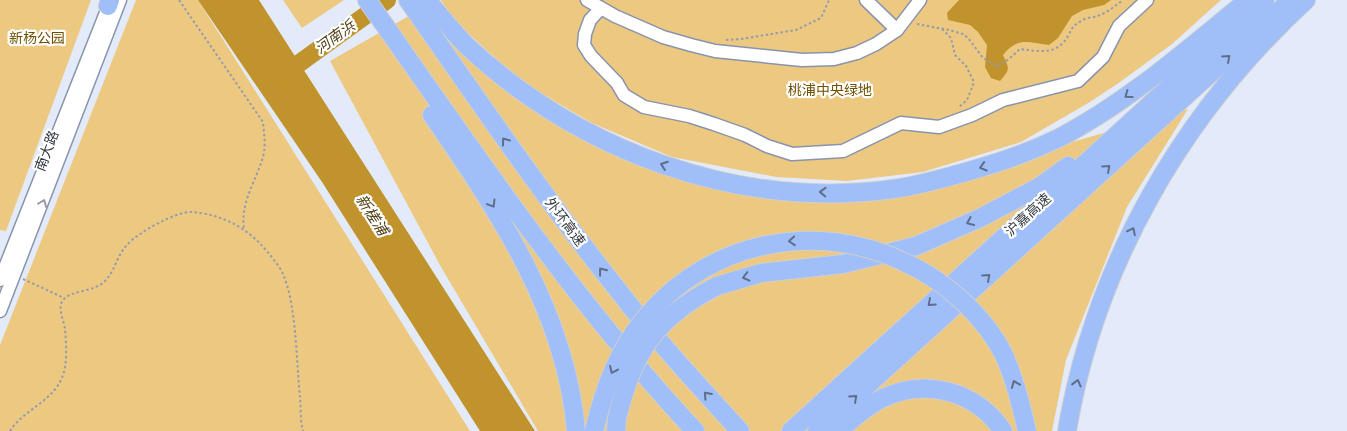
<svg xmlns="http://www.w3.org/2000/svg" width="1347" height="431" font-family="Figtree,'Noto Sans SC',sans-serif">
  <rect width="100%" height="100%" fill="#e3ebfa"/>
  <g fill="#edc881">
    <path d="M0 0H91L6 231 0 230Z"/>
    <path d="M136 0H198L470 431H0V345Z"/>
    <path d="M283 0H344L302 28Z"/>
    <path d="M441 0H1221L1172 44 1120 82 1090 102 1021 142 923 172 847 181 776 177 672 157 592 123 520 81 453 19Z"/>
    <path d="M421 9 511 91 572 134 636 162 715 186 801 202 876 198 1188 109 1127 207 1066 360 1052 431H538L441 267 330 61Z"/>
  </g>
  <g fill="#c1932c">
    <path d="M198 0H259L535 431H480L322 182Z"/>
    <path d="M959 0H1111L1104 5 1083 10 1072 16 1058 38 1049 45C1028 43 1018 36 1003 55 1009 68 1011 69 1000 81L991 78 985 67 987 45 978 32 970 25 948 20 947 13Z"/>
  </g>
  <g fill="none" stroke-linecap="round" stroke-linejoin="round">
    <path stroke="#c1932c" stroke-width="18" d="M283 75 387 0"/>
    <defs>
      <g id="minor">
        <path d="M587 0 601 8"/>
        <path d="M866 0 897 30"/>
        <path d="M920 0 897 30 876 44 857 53 834 59 802 60 715 51 691 45 663 37 615 16 601 8 590 20 585 34 584 45 591 56 617 83 624 95 644 107 689 116 714 124 745 135 767 146 792 154 843 151 901 123 939 127 972 115 1003 100 1078 81 1103 57 1119 26 1147 0"/>
        <path d="M0 280 111 0"/>
        <path d="M0 311 120 0"/>
      </g>
      <g id="highway">
        <path d="M367 0C471 148 571 298 695 431"/>
        <path d="M408 0C477 99 545 199 621 294 658 342 699 386 740 431"/>
        <path d="M427 0C440 16 453 32 467 46 580 152 739 210 893 189 921 185 949 177 976 169 1004 161 1032 151 1059 138 1128 102 1188 49 1248 0"/>
        <path d="M108 6 110 0"/>
        <path d="M432 115C498 211 566 311 576 431"/>
        <path d="M717 286 761 273 843 264 916 246 980 218 1039 187 1068 166"/>
        <path d="M616 431 617 418"/>
        <path d="M791 431 1265 0"/>
        <path d="M817 431 1291 0"/>
        <path d="M838 431C852 420 865 407 881 399 925 377 976 391 1003 431"/>
        <path d="M1067 431C1095 265 1182 114 1306 0"/>
      </g>
    </defs>
    <use href="#minor" stroke="#8894ab" stroke-width="15"/>
    <use href="#highway" stroke="#cecfd1" stroke-width="20"/>
    <g stroke="#969daa" stroke-width="2" stroke-dasharray="2.5 2.5" stroke-linecap="butt">
      <path d="M179 0 263 122C264 134 266 145 263 157 256 181 240 203 244 229"/>
      <path d="M917 24 949 30 963 34 968 38 983 58 997 66 1009 59 1020 49C1038 51 1057 56 1068 36 1073 27 1072 26 1083 20 1087 17 1093 18 1097 16 1107 13 1115 6 1123 0"/>
      <path d="M942 29 951 38 955 55 966 66 974 82 967 100 958 108"/>
      <path d="M726 40 741 39 796 30 821 18 829 0"/>
      <path d="M23 279 64 298"/>
      <path d="M10 431C24 408 60 400 65 367 67 355 66 341 65 329 64 320 57 308 63 300 71 290 93 292 104 282 115 272 117 254 128 244 139 232 175 212 191 212 225 214 253 231 273 259 277 264 281 269 283 274 297 307 296 361 300 397 301 408 300 420 303 431"/>
    </g>
    <use href="#minor" stroke="#fff" stroke-width="12"/>
    <use href="#highway" stroke="#a0bef7" stroke-width="18"/>
    <defs>
      <g id="highway-bridge">
        <path d="M617 418C633 352 656 317 717 286"/>
        <path d="M594 431C604 389 618 349 647 316 710 241 816 220 904 262 944 280 984 315 1004 355 1015 380 1021 405 1027 431"/>
      </g>
    </defs>
    <use href="#highway-bridge" stroke="#cecfd1" stroke-width="20" stroke-linecap="butt"/>
    <use href="#highway-bridge" stroke="#a0bef7" stroke-width="18"/>
  </g>
  <defs><path id="oneway-chevron" d="M-2-3.5L2.5 0L-2 3.5" fill="none" stroke-width="1.6" stroke-linecap="round" stroke-linejoin="round" transform="scale(1.25)"/></defs>
  <g stroke="#5e6e8a">
    <use href="#oneway-chevron" transform="translate(1227 58) rotate(-42)"/>
    <use href="#oneway-chevron" transform="translate(1128 95) rotate(144)"/>
    <use href="#oneway-chevron" transform="translate(505 141) rotate(-126)"/>
    <use href="#oneway-chevron" transform="translate(664 165) rotate(-160)"/>
    <use href="#oneway-chevron" transform="translate(983 167) rotate(163)"/>
    <use href="#oneway-chevron" transform="translate(1107 168) rotate(-42)"/>
    <use href="#oneway-chevron" transform="translate(823 192) rotate(-178)"/>
    <use href="#oneway-chevron" transform="translate(492 204) rotate(59)"/>
    <use href="#oneway-chevron" transform="translate(970 222) rotate(156)"/>
    <use href="#oneway-chevron" transform="translate(1132 231) rotate(-64)"/>
    <use href="#oneway-chevron" transform="translate(792 241) rotate(176)"/>
    <use href="#oneway-chevron" transform="translate(602 271) rotate(-128)"/>
    <use href="#oneway-chevron" transform="translate(746 277) rotate(166)"/>
    <use href="#oneway-chevron" transform="translate(987 277) rotate(-42)"/>
    <use href="#oneway-chevron" transform="translate(931 303) rotate(138)"/>
    <use href="#oneway-chevron" transform="translate(613 370) rotate(115)"/>
    <use href="#oneway-chevron" transform="translate(1077 383) rotate(-76)"/>
    <use href="#oneway-chevron" transform="translate(1015 384) rotate(-112)"/>
    <use href="#oneway-chevron" transform="translate(707 395) rotate(-132)"/>
    <use href="#oneway-chevron" transform="translate(854 398) rotate(-42)"/>
  </g>
  <use stroke="#989ca0" href="#oneway-chevron" transform="translate(43 203) rotate(-69)"/>
  <g text-anchor="middle" dominant-baseline="central" stroke-width="4.5" stroke-linejoin="round" paint-order="stroke">
    <g font-size="14" fill="#715100" stroke="#fff">
      <text x="37" y="38">新杨公园</text>
      <text x="830" y="90">桃浦中央绿地</text>
    </g>
    <g font-size="14" fill="#323841" stroke="#fff">
      <text transform="translate(47 151) rotate(-69)">南大路</text>
      <text transform="translate(1028 215) rotate(-42)">沪嘉高速</text>
      <text transform="translate(565 222) rotate(53)">外环高速</text>
    </g>
    <g font-size="15" font-style="italic" fill="#544118" stroke="#fff">
      <text transform="translate(335 37) rotate(-36)">河南浜</text>
      <text transform="translate(372 215) rotate(57)">新槎浦</text>
    </g>
  </g>
</svg>
